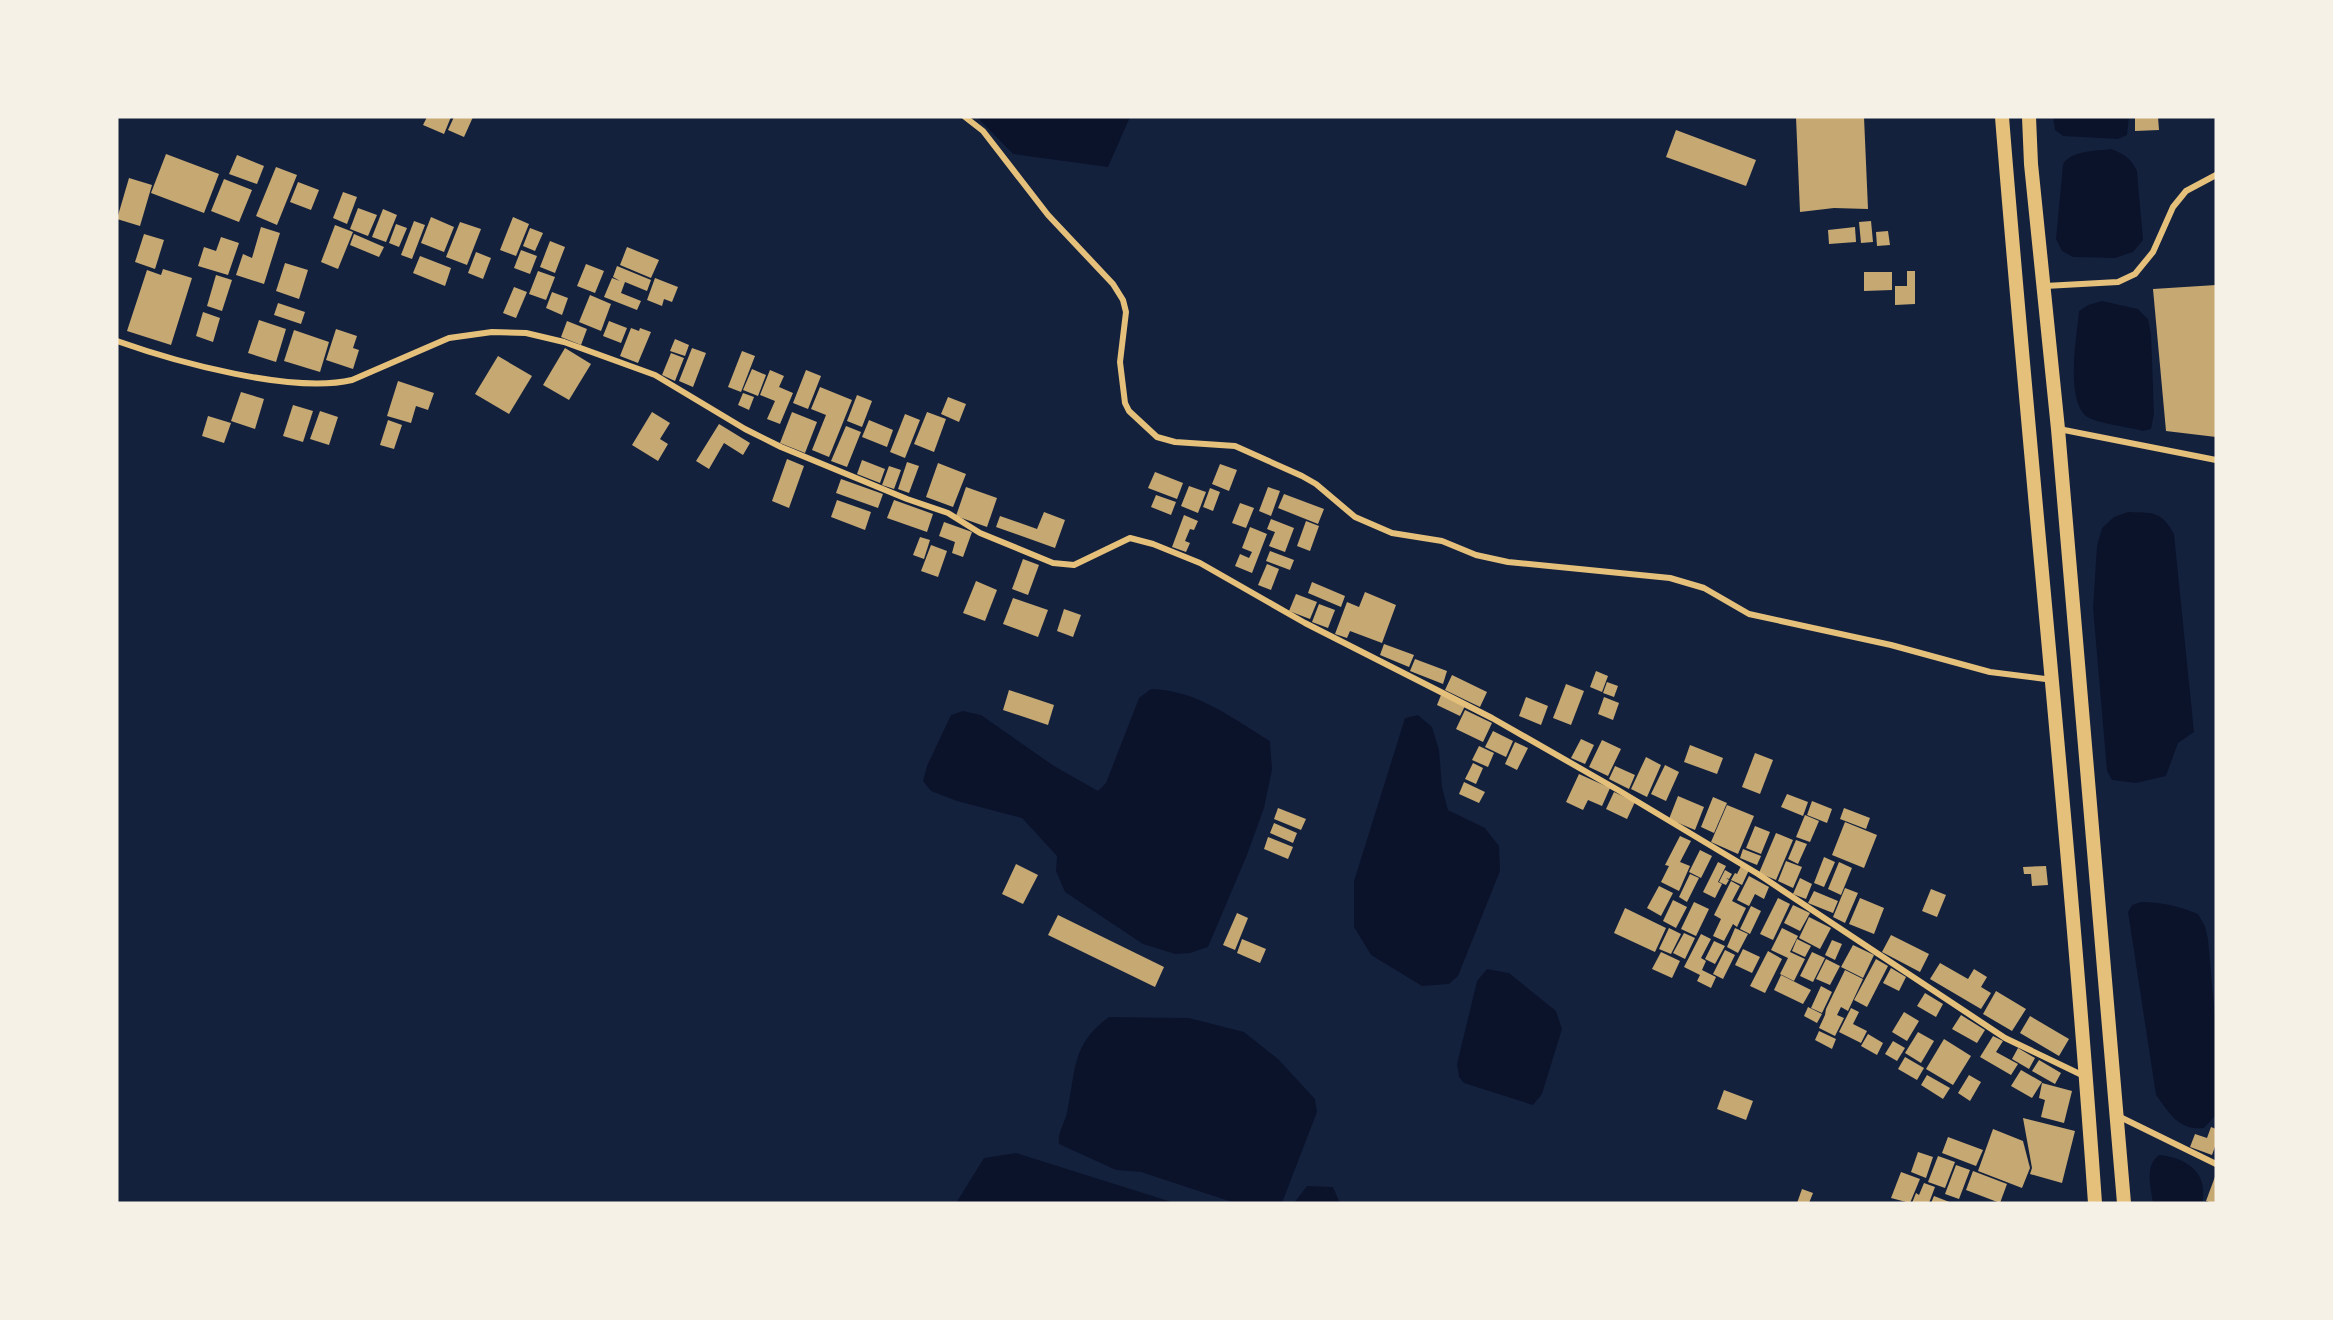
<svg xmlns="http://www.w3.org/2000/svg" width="2333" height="1320" font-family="Inter,sans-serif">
  <rect width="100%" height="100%" fill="#14213d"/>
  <g fill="#0b132b">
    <path d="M977 117H1130L1108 167 1013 154Z"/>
    <path d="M2053 117H2129L2127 135 2118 139 2063 136 2055 130Z"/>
    <path d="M2111 149C2124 154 2131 158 2137 171L2143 240 2133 252 2115 258 2073 257 2062 251 2056 239 2063 164C2072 150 2096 151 2111 149Z"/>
    <path d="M2102 301 2138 309 2148 319 2151 334 2154 414 2151 429 2143 431C2129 427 2101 424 2089 418 2064 404 2077 335 2079 311L2088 305Z"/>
    <path d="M2128 512C2152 513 2161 510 2174 534L2194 732 2178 743 2166 776 2136 783 2112 780 2107 771 2093 608 2097 546 2102 528 2114 517Z"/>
    <path d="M1151 689C1197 690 1232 718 1270 741L1272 770 1264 808 1247 855 1208 947 1190 953 1175 954 1143 944 1065 892 1056 871 1057 856 1022 818 957 801 931 791 923 781 927 766 951 715 963 711 981 715 1054 766 1098 791 1106 783 1139 698Z"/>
    <path d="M1418 715 1432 727 1439 750 1442 787 1448 810 1485 828 1499 846 1500 871 1458 976 1449 984 1422 986 1371 955 1354 927V881L1405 718Z"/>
    <path d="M2141 902C2161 902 2179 906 2198 914L2205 926 2208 939 2216 1028V1115L2204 1128C2179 1131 2169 1113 2156 1095L2128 912 2132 905Z"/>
    <path d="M1487 969 1509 973 1556 1011 1562 1029 1542 1094 1533 1105 1464 1083 1459 1077 1457 1064 1477 981Z"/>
    <path d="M1109 1017 1189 1018 1244 1032 1278 1059 1315 1099 1317 1112 1282 1203H1235L1141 1172 1116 1170 1059 1144C1057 1133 1065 1123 1067 1112 1076 1071 1071 1044 1109 1017Z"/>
    <path d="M1016 1153 1175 1203H956L984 1158Z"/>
    <path d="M2159 1155C2176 1156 2198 1165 2202 1183 2204 1189 2203 1197 2203 1203H2153C2151 1187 2144 1166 2159 1155Z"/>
    <path d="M1307 1186 1333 1187 1340 1203H1294Z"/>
  </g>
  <g fill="#c6a872">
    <path d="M427 117H451L444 134 423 125Z"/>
    <path d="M454 117H473L464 137 448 130Z"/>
    <path d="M1796 117H1864L1868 209 1834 208 1800 212Z"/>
    <path d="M2135 117H2158L2159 130 2135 131Z"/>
    <path d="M1676 130 1756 160 1746 186 1666 157Z"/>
    <path d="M166 154 219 174 204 213 151 193Z"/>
    <path d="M237 155 264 166 257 184 229 174Z"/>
    <path d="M276 167 297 175 277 225 256 216Z"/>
    <path d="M129 178 152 185 140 226 117 219Z"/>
    <path d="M224 179 252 190 239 222 211 211Z"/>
    <path d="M298 182 319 190 311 210 290 202Z"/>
    <path d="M343 192 357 197 347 224 333 218Z"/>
    <path d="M358 208 377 215 368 236 350 229Z"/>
    <path d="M383 209 397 215 386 242 372 237Z"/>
    <path d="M431 217 454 227 444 252 421 243Z"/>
    <path d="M513 217 529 224 516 256 500 250Z"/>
    <path d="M414 221 425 225 412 259 401 255Z"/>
    <path d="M1871 221 1873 242 1861 243 1859 222Z"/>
    <path d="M460 222 481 229 467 265 446 257Z"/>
    <path d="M396 224 407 228 399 247 389 243Z"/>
    <path d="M335 225 353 232 338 269 321 262Z"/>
    <path d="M261 227 280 233 264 284 236 275 243 254 252 258Z"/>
    <path d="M1855 227 1856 242 1829 244 1828 230Z"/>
    <path d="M530 228 543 233 535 251 523 246Z"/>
    <path d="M1888 231 1890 245 1877 246 1876 232Z"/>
    <path d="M144 234 164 240 155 269 135 262Z"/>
    <path d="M354 234 384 247 379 257 350 245Z"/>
    <path d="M221 237 239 243 228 275 198 266 204 247 216 251Z"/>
    <path d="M550 241 565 247 555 273 540 267Z"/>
    <path d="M627 247 659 260 651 278 620 265Z"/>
    <path d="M521 250 537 256 530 274 514 268Z"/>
    <path d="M476 252 491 258 483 279 468 273Z"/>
    <path d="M420 256 451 268 445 286 413 273Z"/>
    <path d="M285 263 308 270 299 299 276 291Z"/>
    <path d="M586 264 604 271 595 293 577 286Z"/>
    <path d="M617 266 651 280 647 291 625 282 621 293 641 301 637 310 604 297 612 278 620 281 613 277Z"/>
    <path d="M163 269 192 278 171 345 127 331 147 270 161 275Z"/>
    <path d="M538 271 555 277 546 300 529 294Z"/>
    <path d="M1907 271H1915V304L1895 305V286H1907Z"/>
    <path d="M1864 272H1892V290L1864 291Z"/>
    <path d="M216 275 232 280 222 311 207 306Z"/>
    <path d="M655 278 678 287 672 302 664 299 662 306 647 300Z"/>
    <path d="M2216 285V437L2166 431 2153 289Z"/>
    <path d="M514 287 527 292 516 318 503 313Z"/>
    <path d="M552 292 568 298 562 315 546 308Z"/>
    <path d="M590 295 611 304 601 331 579 322Z"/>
    <path d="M278 303 305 312 301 324 274 315Z"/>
    <path d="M203 312 220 318 213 342 196 336Z"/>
    <path d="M259 320 286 329 276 362 248 353Z"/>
    <path d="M567 321 587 329 581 345 561 337Z"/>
    <path d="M609 321 627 328 621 343 603 336Z"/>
    <path d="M631 328 639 331 640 328 651 332 638 363 620 356Z"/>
    <path d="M336 329 357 336 353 348 359 350 353 369 326 360Z"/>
    <path d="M294 330 329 342 320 372 284 361Z"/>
    <path d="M675 339 689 345 685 356 670 351Z"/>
    <path d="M565 348 591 364 569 400 543 385Z"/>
    <path d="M692 348 706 353 693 387 679 381Z"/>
    <path d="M742 351 755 356 741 392 728 387Z"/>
    <path d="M671 353 684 358 675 381 662 375Z"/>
    <path d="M498 356 532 376 509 414 475 394Z"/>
    <path d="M752 369 766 375 758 396 743 390Z"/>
    <path d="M770 370 784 376 779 387 793 393 780 424 767 419 775 401 760 395Z"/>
    <path d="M806 370 821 376 808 409 793 403Z"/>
    <path d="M398 381 434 393 428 410 416 406 411 423 387 416Z"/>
    <path d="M820 387 852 400 829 457 812 450 826 415 811 409Z"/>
    <path d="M241 392 264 399 255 429 231 421Z"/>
    <path d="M743 393 754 397 749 410 738 405Z"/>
    <path d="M857 395 872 401 862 427 847 421Z"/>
    <path d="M948 397 966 404 959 422 941 414Z"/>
    <path d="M293 405 313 411 303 442 283 436Z"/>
    <path d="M320 411 338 417 329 445 310 439Z"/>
    <path d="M652 412 670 423 660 439 668 444 658 461 632 445Z"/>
    <path d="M792 412 817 422 805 453 780 443Z"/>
    <path d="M927 412 946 419 934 452 914 444Z"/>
    <path d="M905 414 920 420 905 458 890 452Z"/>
    <path d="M208 416 231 423 224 443 202 436Z"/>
    <path d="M388 420 402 425 394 449 380 445Z"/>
    <path d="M869 420 893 430 887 447 862 437Z"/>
    <path d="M719 424 750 443 743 455 724 443 709 469 696 461Z"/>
    <path d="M846 426 861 432 847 467 831 461Z"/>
    <path d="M787 459 804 466 789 508 772 501Z"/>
    <path d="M862 460 885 469 880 483 857 474Z"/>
    <path d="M907 462 919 466 909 493 898 489Z"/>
    <path d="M938 463 966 474 953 507 926 497Z"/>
    <path d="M1220 464 1237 470 1229 491 1212 484Z"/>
    <path d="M889 466 901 470 894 489 882 485Z"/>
    <path d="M1155 472 1183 483 1177 499 1148 488Z"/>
    <path d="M841 479 883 494 878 508 836 493Z"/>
    <path d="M1189 486 1206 492 1198 513 1181 506Z"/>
    <path d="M966 487 997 498 987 527 956 516Z"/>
    <path d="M1268 487 1280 491 1271 516 1259 511Z"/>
    <path d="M1210 488 1220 492 1213 511 1203 507Z"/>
    <path d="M1284 494 1324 509 1318 524 1278 508Z"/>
    <path d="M1156 495 1176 502 1171 515 1151 507Z"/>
    <path d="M837 500 871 512 865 530 831 517Z"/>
    <path d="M894 500 933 514 927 532 887 518Z"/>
    <path d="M1240 503 1254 508 1246 528 1232 523Z"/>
    <path d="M1044 512 1065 520 1055 548 996 527 1000 516 1037 529Z"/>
    <path d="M1184 515 1198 521 1194 530 1190 529 1185 541 1190 543 1186 552 1172 547Z"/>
    <path d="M1271 519 1294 528 1285 552 1269 546 1275 532 1267 529Z"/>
    <path d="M1306 521 1319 526 1310 551 1297 546Z"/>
    <path d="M944 522 972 532 963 557 952 553 955 542 939 536Z"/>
    <path d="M1250 527 1267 534 1252 573 1235 566 1240 554 1249 558 1252 552 1242 548Z"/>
    <path d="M920 537 930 540 924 559 913 555Z"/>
    <path d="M931 545 947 551 938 577 921 571Z"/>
    <path d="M1270 551 1294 560 1290 570 1266 561Z"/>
    <path d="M1023 559 1039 565 1028 595 1012 589Z"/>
    <path d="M1267 564 1279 569 1271 590 1258 585Z"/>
    <path d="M976 581 997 590 985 621 963 613Z"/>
    <path d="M1312 582 1345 596 1341 607 1308 593Z"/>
    <path d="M1365 592 1396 605 1382 643 1350 631 1347 638 1335 634 1347 602 1359 607Z"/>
    <path d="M1296 594 1317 602 1310 619 1289 611Z"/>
    <path d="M1013 598 1048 610 1038 637 1003 624Z"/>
    <path d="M1319 604 1335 610 1328 628 1312 622Z"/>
    <path d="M1064 609 1081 615 1073 637 1057 631Z"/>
    <path d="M1384 644 1414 655 1409 667 1380 655Z"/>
    <path d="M1415 659 1447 671 1443 684 1410 671Z"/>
    <path d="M1596 671 1608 676 1602 692 1590 687Z"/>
    <path d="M1452 675 1487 692 1480 707 1445 690Z"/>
    <path d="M1607 682 1618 686 1614 697 1603 693Z"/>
    <path d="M1566 684 1584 691 1571 725 1553 718Z"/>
    <path d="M1009 690 1054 705 1048 725 1003 710Z"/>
    <path d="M1441 695 1465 706 1460 716 1437 705Z"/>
    <path d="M1526 697 1548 706 1541 725 1519 716Z"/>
    <path d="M1604 697 1619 703 1613 720 1598 714Z"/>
    <path d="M1465 710 1492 723 1483 742 1456 729Z"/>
    <path d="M1493 731 1513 741 1506 757 1485 747Z"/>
    <path d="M1581 739 1594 745 1585 764 1571 758Z"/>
    <path d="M1602 740 1621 749 1608 776 1589 767Z"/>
    <path d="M1515 742 1528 748 1517 770 1505 764Z"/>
    <path d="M1690 745 1723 758 1717 774 1684 762Z"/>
    <path d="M1479 746 1494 753 1488 767 1472 760Z"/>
    <path d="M1755 753 1773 760 1760 794 1742 787Z"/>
    <path d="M1646 757 1661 765 1647 797 1631 789Z"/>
    <path d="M1473 763 1483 768 1476 784 1465 779Z"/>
    <path d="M1665 765 1679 772 1666 801 1651 794Z"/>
    <path d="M1615 766 1635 775 1629 789 1609 779Z"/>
    <path d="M1579 774 1610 788 1602 806 1588 800 1583 810 1566 802Z"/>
    <path d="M1464 782 1485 792 1479 803 1459 794Z"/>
    <path d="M1614 792 1635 802 1627 819 1606 809Z"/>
    <path d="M1787 794 1808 802 1803 816 1781 807Z"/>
    <path d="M1678 796 1704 807 1695 830 1669 819Z"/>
    <path d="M1713 797 1727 803 1714 833 1701 827Z"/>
    <path d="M1812 801 1832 809 1827 823 1807 815Z"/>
    <path d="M1727 805 1754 816 1738 854 1711 842Z"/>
    <path d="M1278 808 1306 819 1301 830 1274 819Z"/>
    <path d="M1844 808 1870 818 1866 829 1840 819Z"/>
    <path d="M1805 815 1819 821 1810 842 1796 837Z"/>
    <path d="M1845 822 1877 835 1864 868 1832 855Z"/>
    <path d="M1274 823 1297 833 1293 843 1270 833Z"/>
    <path d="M1755 826 1770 832 1761 854 1746 848Z"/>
    <path d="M1776 833 1793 840 1776 880 1759 873Z"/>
    <path d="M1680 836 1691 841 1680 862 1690 866 1679 891 1661 882 1669 866 1665 865Z"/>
    <path d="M1268 837 1293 847 1288 859 1264 849Z"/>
    <path d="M1796 840 1807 844 1798 864 1788 859Z"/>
    <path d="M1743 849 1761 856 1757 865 1740 858Z"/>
    <path d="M1700 850 1712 856 1701 878 1689 872Z"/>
    <path d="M1824 857 1835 862 1824 887 1814 883Z"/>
    <path d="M1786 861 1802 867 1793 888 1778 881Z"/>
    <path d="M1718 862 1726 866 1718 882 1722 884 1715 898 1703 892Z"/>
    <path d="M1839 862 1852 868 1841 895 1828 889Z"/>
    <path d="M1016 864 1038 875 1023 904 1002 894Z"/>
    <path d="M1741 866 1749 870 1742 885 1731 880 1735 873 1737 874Z"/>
    <path d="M2046 866 2048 885 2032 886 2031 874H2024L2023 867Z"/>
    <path d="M1725 870 1732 874 1729 879 1726 878 1729 880 1726 885 1719 882Z"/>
    <path d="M1690 874 1699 878 1687 902 1679 897Z"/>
    <path d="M1749 876 1769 887 1764 899 1755 894 1749 906 1737 900Z"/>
    <path d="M1800 878 1812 884 1806 899 1793 894Z"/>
    <path d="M1731 881 1740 886 1732 901 1746 908 1737 927 1733 924 1724 941 1713 936 1721 919 1714 915Z"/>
    <path d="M1659 886 1673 893 1661 916 1647 908Z"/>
    <path d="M1845 888 1858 893 1845 923 1833 917Z"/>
    <path d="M1931 889 1946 895 1937 917 1922 911Z"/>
    <path d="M1814 891 1838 901 1833 913 1808 903Z"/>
    <path d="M1778 898 1790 904 1773 940 1760 934Z"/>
    <path d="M1860 898 1884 908 1874 934 1849 924Z"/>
    <path d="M1673 900 1687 907 1676 928 1663 921Z"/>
    <path d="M1694 902 1709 909 1696 936 1681 929Z"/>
    <path d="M1793 905 1810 913 1800 931 1784 923Z"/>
    <path d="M1751 906 1761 911 1750 934 1740 929Z"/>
    <path d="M1625 908 1666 928 1655 952 1614 933Z"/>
    <path d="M1237 913 1248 918 1235 950 1223 945Z"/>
    <path d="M1058 915 1164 967 1155 987 1048 935Z"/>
    <path d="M1809 917 1831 928 1820 949 1799 938Z"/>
    <path d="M1669 928 1681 934 1671 954 1659 949Z"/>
    <path d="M1735 928 1748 934 1738 953 1727 947Z"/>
    <path d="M1782 928 1798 936 1790 952 1805 959 1794 981 1780 974 1788 958 1771 950Z"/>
    <path d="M1684 933 1695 938 1685 959 1673 953Z"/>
    <path d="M1701 934 1711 939 1701 958 1706 961 1702 970 1716 977 1711 988 1697 981 1700 975 1684 967Z"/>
    <path d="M1891 935 1929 954 1920 972 1882 952Z"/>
    <path d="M1242 939 1266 949 1260 963 1237 953Z"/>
    <path d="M1797 939 1811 946 1805 957 1792 951Z"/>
    <path d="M1832 940 1842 944 1835 960 1825 955Z"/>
    <path d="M1714 941 1725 946 1715 964 1705 959Z"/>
    <path d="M1853 945 1874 955 1863 978 1841 967Z"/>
    <path d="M1743 949 1760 957 1752 973 1735 965Z"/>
    <path d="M1725 950 1735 955 1723 979 1713 974Z"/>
    <path d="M1768 951 1782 959 1765 993 1750 986Z"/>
    <path d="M1661 952 1680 961 1672 978 1652 969Z"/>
    <path d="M1812 952 1825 958 1813 982 1800 976Z"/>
    <path d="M1826 959 1840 966 1830 985 1816 979Z"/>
    <path d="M1876 959 1888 966 1867 1007 1854 1000Z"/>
    <path d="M1940 963 1968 979 1974 969 1987 977 1981 987 1991 993 1981 1009 1930 979Z"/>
    <path d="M1891 968 1906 977 1899 991 1883 983Z"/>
    <path d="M1845 970 1863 979 1848 1011 1841 1007 1837 1015 1844 1018 1835 1036 1819 1028 1825 1015 1828 1016 1825 1015 1826 1009Z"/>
    <path d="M1781 975 1811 990 1803 1004 1774 990Z"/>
    <path d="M1821 986 1832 992 1822 1013 1811 1008Z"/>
    <path d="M1996 991 2026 1009 2012 1031 1983 1014Z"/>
    <path d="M1925 993 1943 1004 1936 1017 1917 1006Z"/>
    <path d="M1808 1007 1822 1014 1817 1023 1804 1016Z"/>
    <path d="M1851 1008 1859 1012 1853 1024 1867 1031 1861 1043 1839 1032Z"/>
    <path d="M1904 1012 1919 1021 1907 1041 1892 1032Z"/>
    <path d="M1961 1015 1985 1030 1977 1043 1952 1029Z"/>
    <path d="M2030 1016 2069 1039 2059 1056 2020 1033Z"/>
    <path d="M1819 1031 1836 1039 1832 1049 1815 1040Z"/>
    <path d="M1918 1032 1934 1041 1921 1063 1905 1053Z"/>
    <path d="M1868 1034 1883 1043 1877 1055 1861 1046Z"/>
    <path d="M1993 1036 2003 1041 1996 1052 2018 1064 2011 1075 1980 1057Z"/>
    <path d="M1944 1039 1971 1056 1953 1085 1926 1069Z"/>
    <path d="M1893 1041 1905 1048 1897 1061 1885 1054Z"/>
    <path d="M2018 1048 2035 1058 2029 1069 2012 1059Z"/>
    <path d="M1905 1057 1924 1068 1917 1080 1898 1069Z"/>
    <path d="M2039 1060 2061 1073 2055 1084 2032 1071Z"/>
    <path d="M2021 1070 2042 1082 2032 1098 2011 1086Z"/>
    <path d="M1927 1075 1950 1088 1943 1099 1921 1085Z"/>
    <path d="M1969 1075 1981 1082 1970 1101 1958 1093Z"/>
    <path d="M2042 1083 2072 1091 2064 1123 2041 1117 2045 1100 2039 1098Z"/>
    <path d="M1724 1090 1753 1101 1746 1120 1717 1109Z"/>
    <path d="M2023 1118 2075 1131 2062 1183 2030 1174 2032 1168Z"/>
    <path d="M2211 1127 2216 1129V1144L2212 1155 2190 1147 2195 1134 2207 1138Z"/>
    <path d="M1993 1129 2023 1141 2030 1168 2022 1188 1978 1171Z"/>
    <path d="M1948 1137 1983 1150 1976 1166 1942 1153Z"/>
    <path d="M1918 1152 1933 1157 1926 1178 1911 1172Z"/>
    <path d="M1938 1156 1955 1162 1945 1188 1928 1182Z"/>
    <path d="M1956 1165 1970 1170 1959 1199 1945 1194Z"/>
    <path d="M1973 1171 2007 1184 2000 1203 1966 1190Z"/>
    <path d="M1901 1172 1920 1179 1910 1203 1891 1198Z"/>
    <path d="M2216 1174V1203H2212L2206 1201Z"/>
    <path d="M1924 1183 1935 1187 1929 1203H1912L1916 1193 1919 1195Z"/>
    <path d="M1802 1189 1813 1193 1809 1203H1797Z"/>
    <path d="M1934 1196 1952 1203H1931Z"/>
  </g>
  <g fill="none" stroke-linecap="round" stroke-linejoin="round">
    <g stroke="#e5c07b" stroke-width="6">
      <path d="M965 117 983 131 1048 215 1113 284 1123 300 1126 312 1120 362 1125 403 1129 411 1157 437 1175 442 1235 446 1302 476 1316 484 1355 517 1392 533 1442 541 1476 555 1508 562 1670 578 1704 588 1749 614 1891 645 1990 672 2053 680"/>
      <path d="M2045 286 2118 282 2135 274 2153 252 2173 207 2186 191 2216 175"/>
      <path d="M117 341C176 362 292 394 352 380L449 338 492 332 526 333 564 342 655 375 745 429 781 447 907 499 948 513 980 533 1053 563 1074 565 1130 538 1153 544 1200 563 1305 623 1492 718 1618 790 1758 874 2005 1038 2084 1076"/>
      <path d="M2059 429 2216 460"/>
      <path d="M2118 1116 2216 1164"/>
    </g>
    <g stroke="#e5c07b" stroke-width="14">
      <path d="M2002 117C2031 479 2070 841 2095 1203"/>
      <path d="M2029 117 2031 164 2058 429 2124 1203"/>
    </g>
  </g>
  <rect width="2333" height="1320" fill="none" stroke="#f6f1e7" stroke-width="237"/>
</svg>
